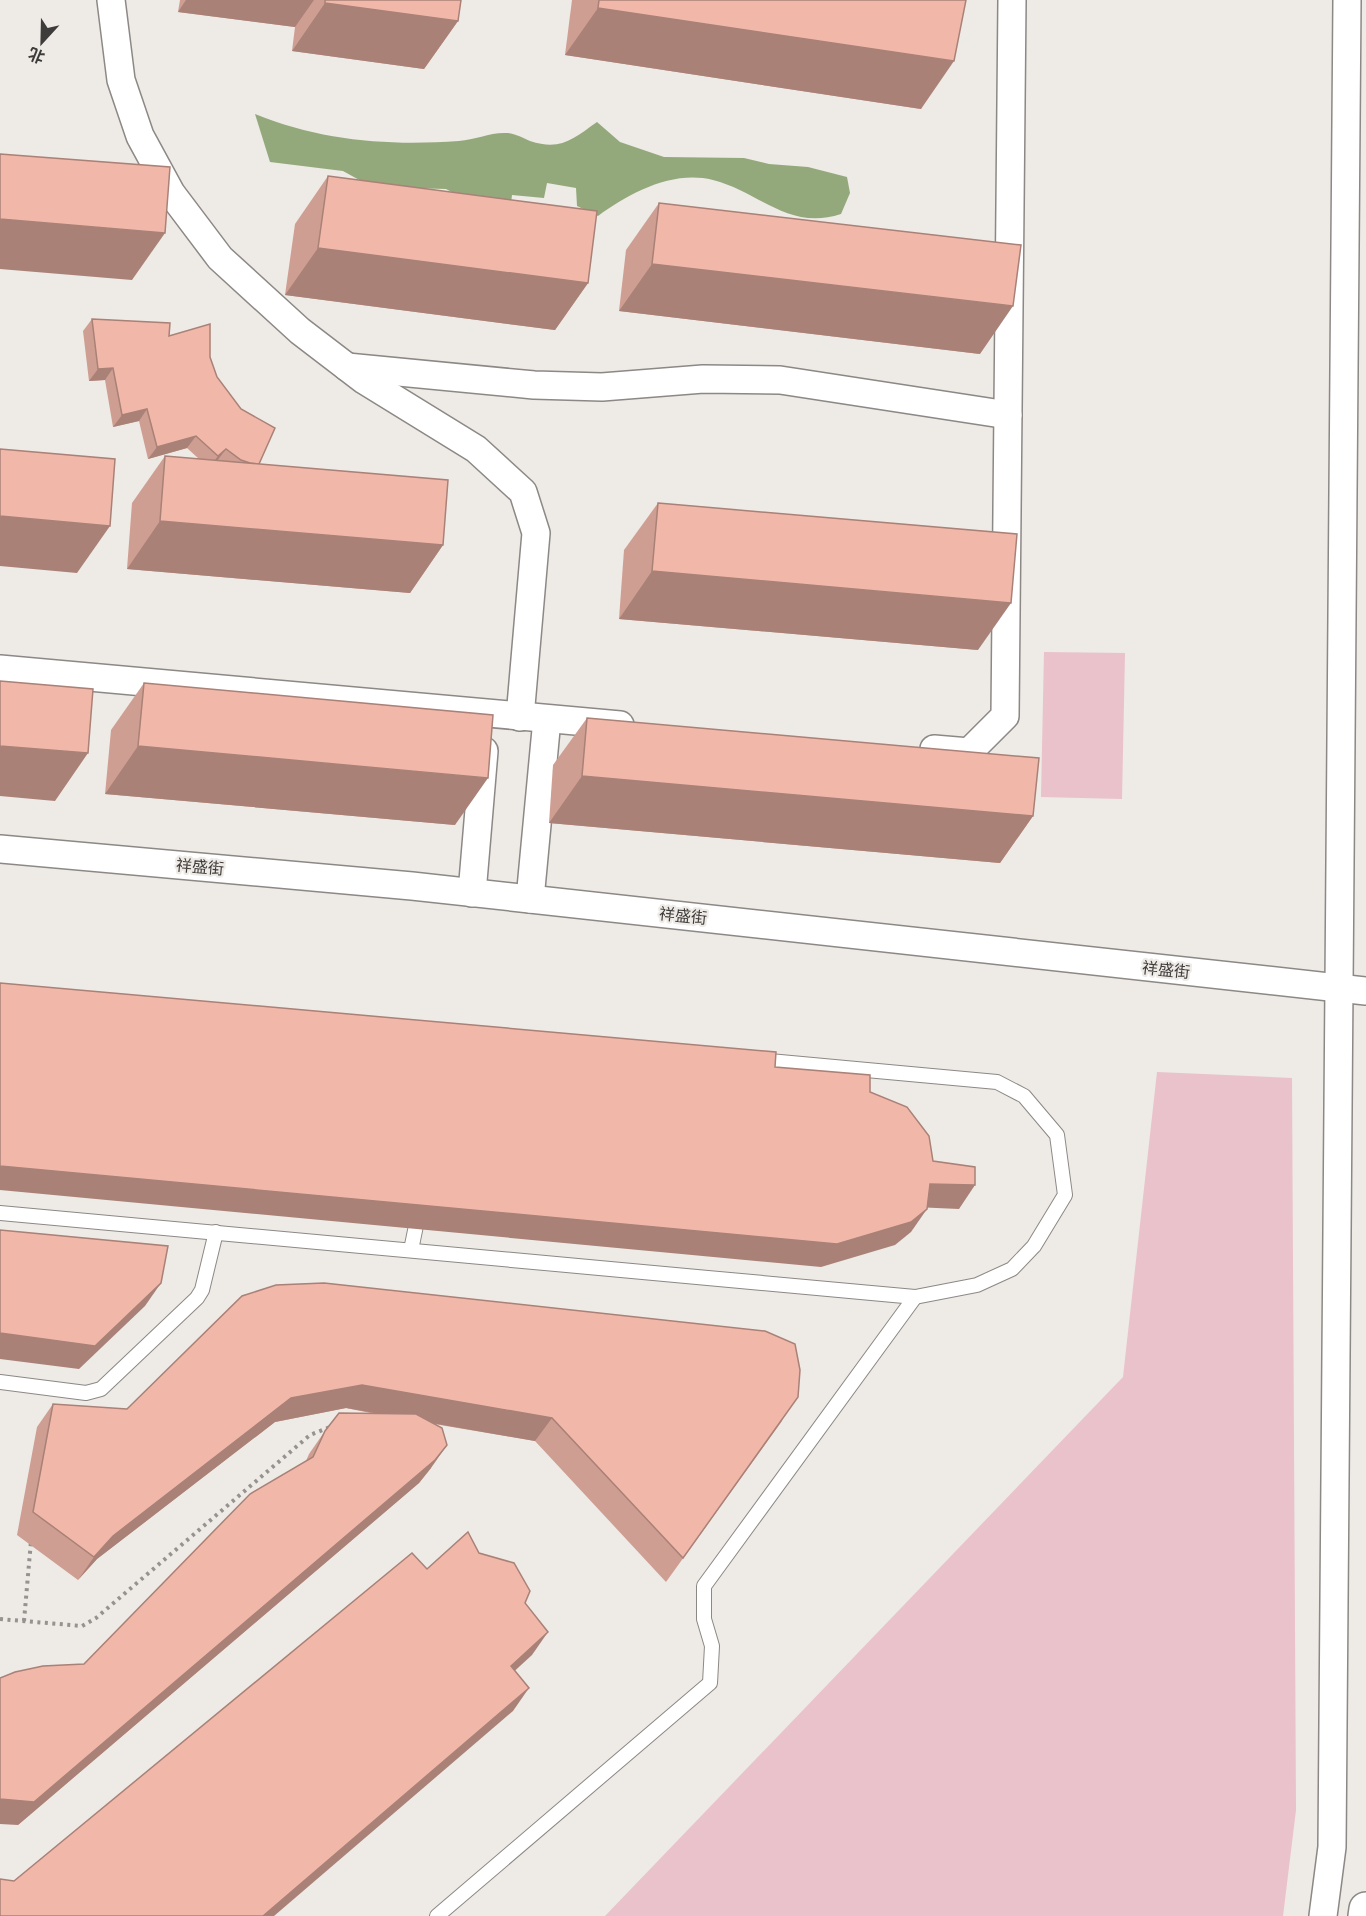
<svg xmlns="http://www.w3.org/2000/svg" width="1366" height="1916" font-family="Arial,'Noto Sans SC',sans-serif">
  <rect width="100%" height="100%" fill="#eeeae6"/>
  <g fill="#e9c2cb">
    <path d="M1044 652 1125 653 1122 799 1041 797Z"/>
    <path d="M1157 1072 1292 1078 1296 1810 1283 1916H605L1123 1377Z"/>
  </g>
  <path fill="#93a97b" d="M255 114C321 141 389 146 459 141 474 140 489 133 504 133 512 132 523 138 530 141 561 151 573 139 597 122L620 142 664 157 744 158 769 164 808 167 847 177 850 193 841 214C788 231 760 192 713 180 672 170 630 193 598 216L577 206 576 188 547 183 544 198 512 195 510 212 465 199 446 189 372 187 343 171 270 162Z"/>
  <g fill="none" stroke-linecap="round" stroke-linejoin="round">
    <defs>
      <g id="lane">
        <path d="M0 1213 915 1297 977 1285 1012 1269 1034 1246 1065 1195 1057 1135 1024 1096 997 1082 758 1060"/>
        <path d="M411 1250 419 1211"/>
        <path d="M0 1382 86 1393 101 1389 197 1298 202 1290 216 1232"/>
        <path d="M437 1916 710 1683 712 1646 704 1619V1586L915 1297"/>
      </g>
      <g id="street">
        <path d="M111 0 121 80 140 136 171 193 220 258 300 331 364 380 476 449 523 492 536 533 520 717"/>
        <path d="M347 367 534 385 602 387 703 379 780 380 1008 415"/>
        <path d="M0 669 620 725"/>
        <path d="M934 749 969 752 1005 716 1012 0"/>
        <path d="M0 849 412 886 1366 991"/>
        <path d="M472 893 484 751"/>
        <path d="M530 899 547 719"/>
        <path d="M1323 1916 1332 1847 1347 0"/>
      </g>
      <path id="secondary" d="M1365 1916 1366 1909"/>
    </defs>
    <use href="#lane" stroke="#8c8885" stroke-width="16"/>
    <use href="#street" stroke="#8c8885" stroke-width="30"/>
    <use href="#secondary" stroke="#8c8885" stroke-width="36"/>
    <g stroke="#95928f" stroke-width="4" stroke-dasharray="3 4.5" stroke-linecap="butt">
      <path d="M0 1619 82 1626 96 1618 310 1435 330 1427"/>
      <path d="M24 1621 31 1541"/>
    </g>
    <use href="#lane" stroke="#fff" stroke-width="14"/>
    <use href="#street" stroke="#fff" stroke-width="27"/>
    <use href="#secondary" stroke="#fff" stroke-width="33"/>
  </g>
  <g fill="#cf9e92">
    <path d="M180 0H461L458 21 424 69 292 51 295 27 178 12Z"/>
    <path d="M572 0H966L921 109 565 55Z"/>
    <path d="M328 176 588 283 555 330 285 295 295 224Z"/>
    <path d="M659 203 980 354 619 311 626 250Z"/>
    <path d="M92 319 169 336 210 357 217 377 259 464 443 545 410 593 127 569 132 503 165 456 199 459 187 448 148 459 139 421 113 427 105 380 89 381 83 331Z"/>
    <path d="M658 503 978 650 619 619 624 550Z"/>
    <path d="M144 683 455 825 105 794 111 730Z"/>
    <path d="M587 718 1033 816 1000 863 549 823 553 765Z"/>
    <path d="M242 1296 782 1421 666 1582 535 1441 434 1424 431 1468 419 1483 18 1825 84 1664 306 1461 309 1454 325 1431 375 1414 346 1408 275 1422 97 1559 78 1580 17 1535 37 1427 53 1404 127 1409Z"/>
  </g>
  <g fill="#a98177">
    <path d="M186 0H314L295 27 178 12Z"/>
    <path d="M325 3 458 21 424 69 292 51Z"/>
    <path d="M598 8 954 61 921 109 565 55Z"/>
    <path d="M0 219 165 233 132 280 0 269Z"/>
    <path d="M318 248 588 283 555 330 285 295Z"/>
    <path d="M652 264 1013 306 980 354 619 311Z"/>
    <path d="M113 368 105 380 89 381 98 369Z"/>
    <path d="M147 409 139 421 113 427 122 415Z"/>
    <path d="M196 436 187 448 148 459 157 447Z"/>
    <path d="M226 449 217 461 209 468 218 456Z"/>
    <path d="M0 516 110 526 77 573 0 566Z"/>
    <path d="M160 521 443 545 410 593 127 569Z"/>
    <path d="M652 571 1011 603 978 650 619 619Z"/>
    <path d="M0 746 88 753 55 801 0 796Z"/>
    <path d="M138 746 488 778 455 825 105 794Z"/>
    <path d="M582 776 1033 816 1000 863 549 823Z"/>
    <path d="M0 1166 927 1209 911 1232 895 1245 821 1267 0 1190Z"/>
    <path d="M930 1184 975 1185 959 1209 914 1207Z"/>
    <path d="M161 1283 145 1306 79 1369 0 1359V1333Z"/>
    <path d="M362 1385 552 1418 535 1441 346 1408 275 1422 97 1559 78 1580 94 1557 113 1536 291 1398Z"/>
    <path d="M447 1445 431 1468 419 1483 18 1825 0 1824V1799Z"/>
    <path d="M548 1632 532 1655 495 1689 511 1666Z"/>
    <path d="M529 1688 513 1711 274 1916H263Z"/>
  </g>
  <g fill="#f1b8aa" stroke="#a98177" stroke-width="1.5">
    <path d="M325 0H461L458 21 325 3Z"/>
    <path d="M599 0H966L954 61 598 8Z"/>
    <path d="M0 154 170 167 165 233 0 219Z"/>
    <path d="M328 176 597 211 588 283 318 248Z"/>
    <path d="M659 203 1021 245 1013 306 652 264Z"/>
    <path d="M92 319 170 323 169 336 210 324V357L217 377 241 409 275 428 259 464 250 463 241 460 226 449 218 456 196 436 157 447 147 409 122 415 113 368 98 369Z"/>
    <path d="M0 449 115 459 110 526 0 516Z"/>
    <path d="M165 456 448 480 443 545 160 521Z"/>
    <path d="M658 503 1017 534 1011 603 652 571Z"/>
    <path d="M0 681 93 689 88 753 0 746Z"/>
    <path d="M144 683 493 715 488 778 138 746Z"/>
    <path d="M587 718 1039 758 1033 816 582 776Z"/>
    <path d="M0 983 776 1052 775 1067 870 1075V1092L907 1107 929 1136 933 1161 975 1167V1185L930 1184 927 1209 911 1222 837 1244 0 1166Z"/>
    <path d="M0 1230 168 1246 161 1283 95 1346 0 1333Z"/>
    <path d="M324 1283 765 1331 795 1344 800 1370 798 1397 683 1558 552 1418 362 1385 291 1398 113 1536 94 1557 33 1512 53 1404 127 1409 242 1296 276 1285Z"/>
    <path d="M339 1413 416 1414 442 1428 447 1445 435 1460 34 1802 0 1799V1678L15 1672 43 1666 84 1664 250 1494 313 1457 325 1431Z"/>
    <path d="M468 1532 479 1553 514 1563 530 1591 525 1603 548 1632 511 1666 529 1688 263 1916H0V1879L14 1881 412 1553 427 1569Z"/>
  </g>
  <g text-anchor="middle" dominant-baseline="central" stroke-width="4.5" stroke-linejoin="round" paint-order="stroke">
    <g font-size="16" fill="#3e3c3a" stroke="#eeeae6">
      <text transform="translate(200 867) rotate(5)">祥盛街</text>
      <text transform="translate(683 916) rotate(6)">祥盛街</text>
      <text transform="translate(1166 970) rotate(6)">祥盛街</text>
    </g>
  </g>
  <g transform="translate(42 42) rotate(202)" stroke="#eeeae6" stroke-width="4.5" paint-order="stroke">
  <path d="M0-4.5L10 22L0 15L-10 22Z" fill="#3e3c3a"/>
  <text y="-9" font-size="16" font-weight="bold" text-anchor="middle" fill="#3e3c3a">北</text>
  </g>
</svg>
